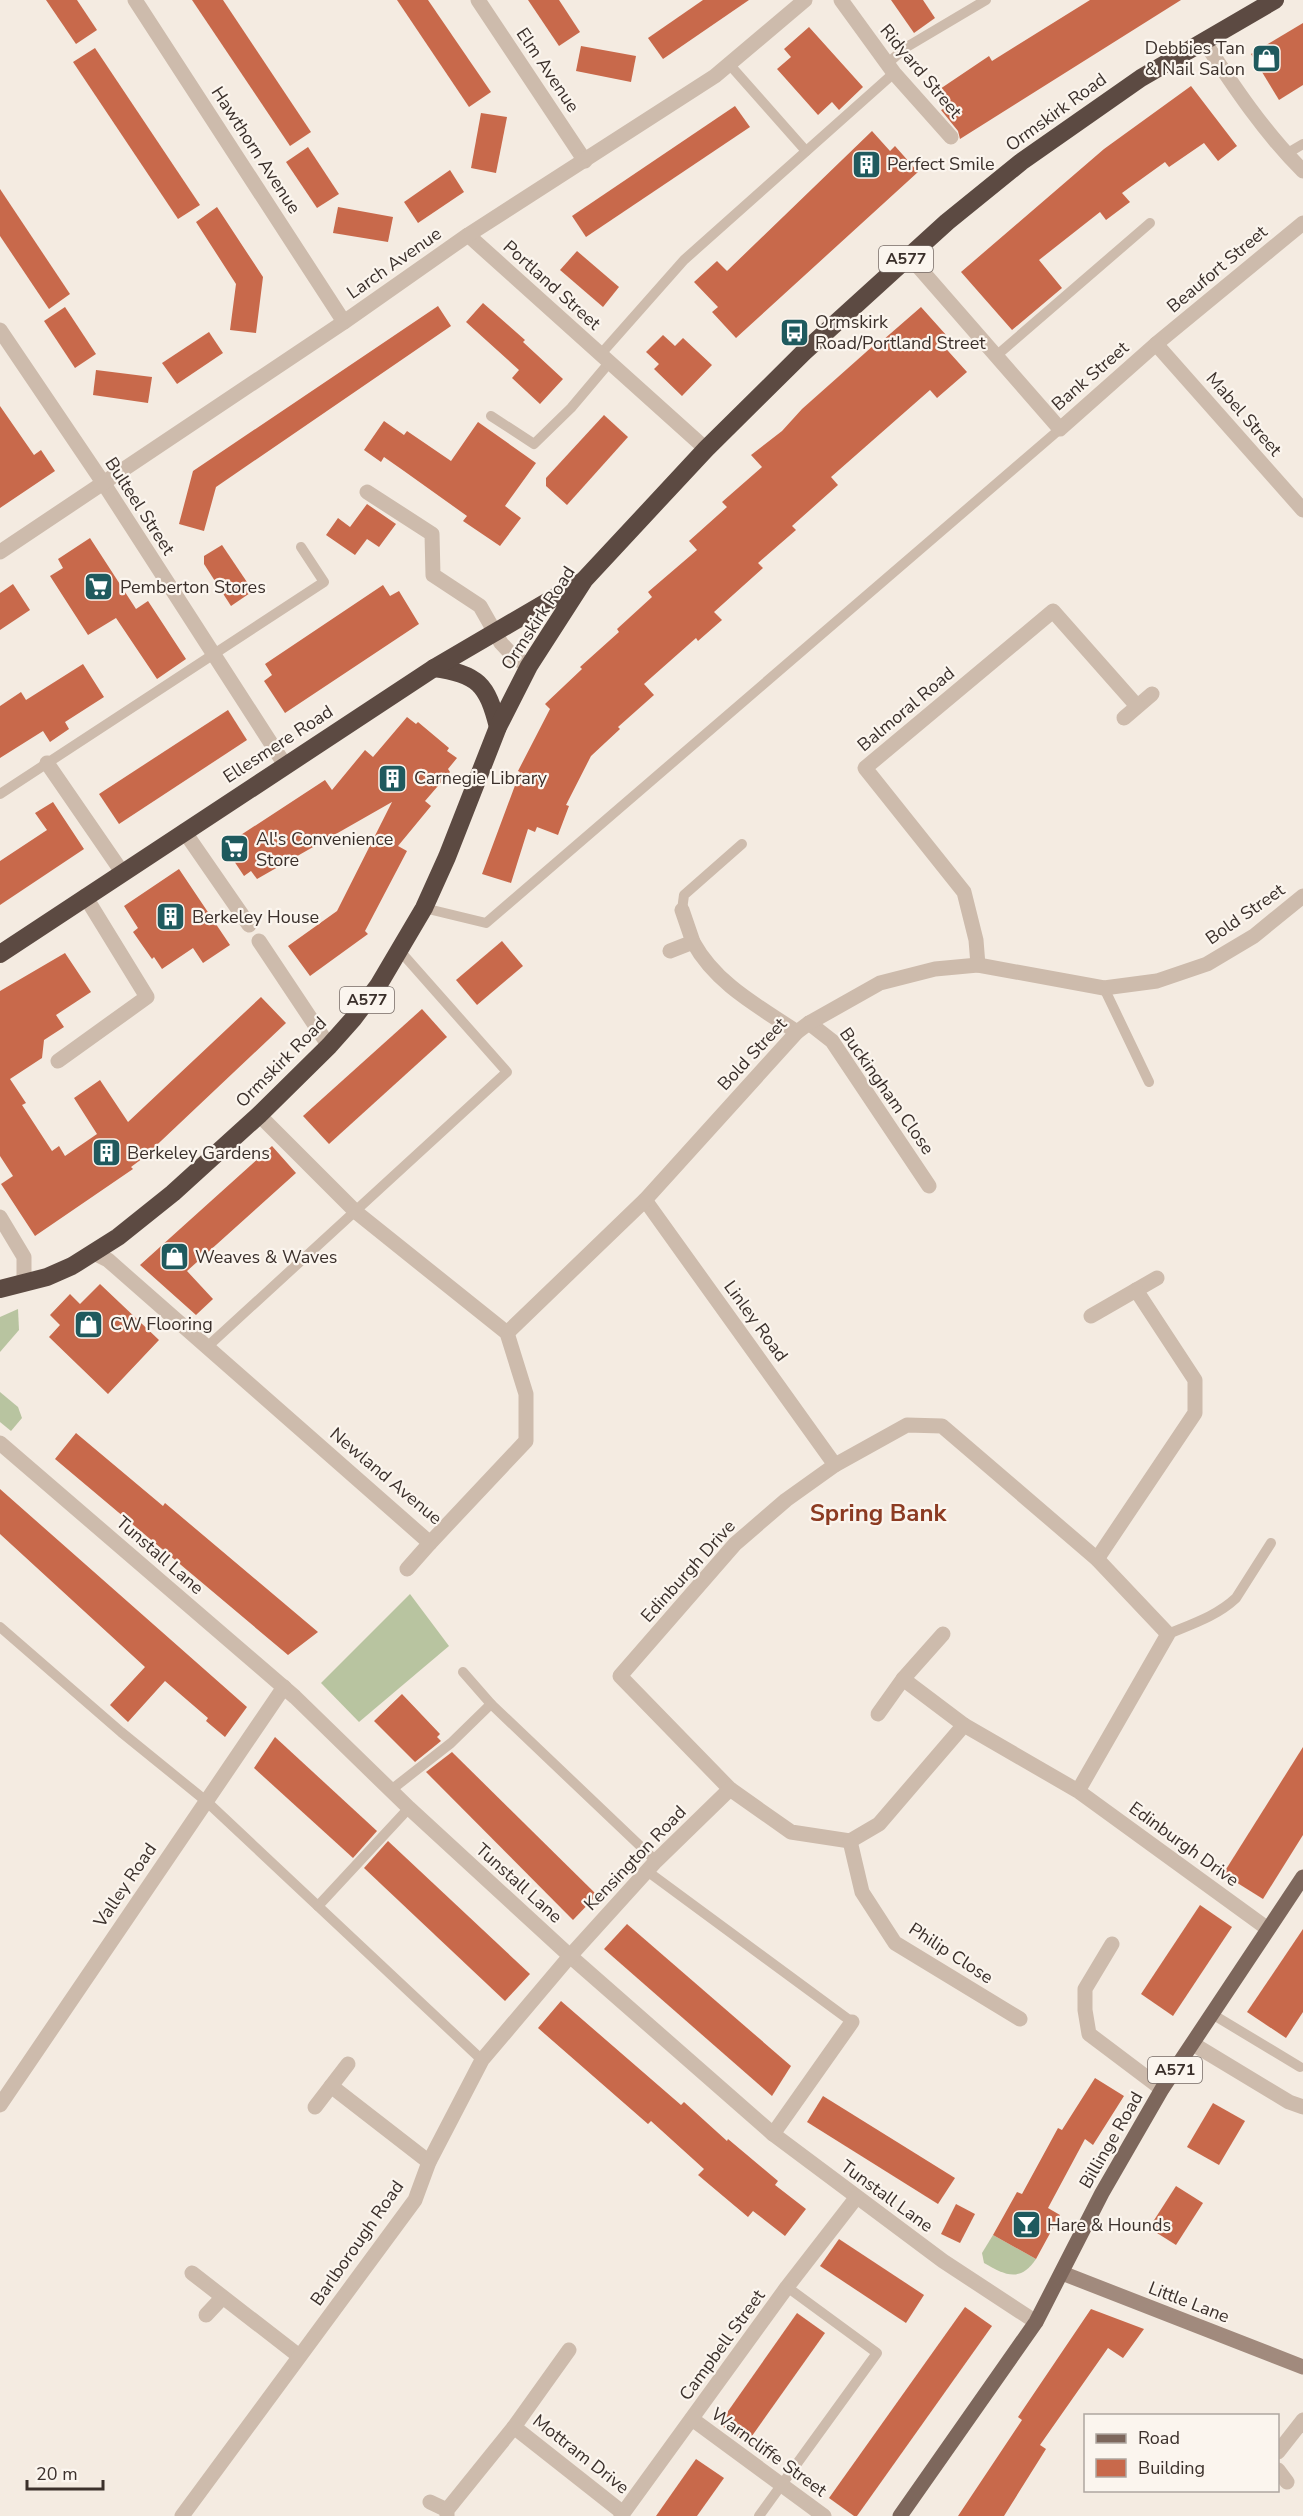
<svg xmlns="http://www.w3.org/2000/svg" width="1303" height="2516" font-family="'Nunito Sans',sans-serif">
  <rect width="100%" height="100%" fill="#f4ebe1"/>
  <g fill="#b8c4a0">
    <path d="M18 1309 19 1330 0 1352V1317Z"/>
    <path d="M0 1392 18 1407 22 1418 11 1431 0 1422Z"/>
    <path d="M410 1594 449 1646 359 1722 321 1683Z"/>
    <path d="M993 2235 1036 2259C1020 2283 1005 2275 984 2263L982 2253Z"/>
  </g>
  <g fill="#c8694b">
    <path d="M46 0H77L97 30 76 44Z"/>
    <path d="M192 0H223L311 132 290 146Z"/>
    <path d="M397 0H428L491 92 469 107Z"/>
    <path d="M528 0H559L580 32 559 46Z"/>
    <path d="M703 0H749L663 59 648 38Z"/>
    <path d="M891 0H923L935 18 914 33Z"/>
    <path d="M1090 0H1181L960 139 958 131 941 110 947 107 937 91 989 56 992 61Z"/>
    <path d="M1303 23V85L1279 100 1251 54Z"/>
    <path d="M809 27 863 87 839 110 832 102 818 115 777 69 791 57 784 49Z"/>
    <path d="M581 46 636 56 631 82 576 71Z"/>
    <path d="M95 48 200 205 178 219 73 62Z"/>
    <path d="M1191 86 1237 146 1218 161 1204 143 1169 167 1165 162 1122 193 1130 202 1106 220 1100 212 1039 260 1062 288 1012 330 961 272 1104 149Z"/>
    <path d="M735 106 750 127 586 237 572 216Z"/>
    <path d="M481 113 507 117 496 173 471 168Z"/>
    <path d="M872 131 890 151 895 146 918 172 736 338 712 312 718 307 694 282 717 261 727 271Z"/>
    <path d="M308 147 339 194 317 208 286 162Z"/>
    <path d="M450 170 464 192 418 223 404 202Z"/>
    <path d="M0 189 70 294 49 309 0 236Z"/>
    <path d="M217 207 263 277 256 333 230 330 236 284 196 222Z"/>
    <path d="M338 207 393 217 388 242 333 233Z"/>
    <path d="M577 251 619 287 603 307 560 270Z"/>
    <path d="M483 303 525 340 523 342 563 379 540 404 512 378 519 370 466 322Z"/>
    <path d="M438 306 451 326 216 487 204 531 179 524 193 471Z"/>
    <path d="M65 307 96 354 75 368 44 321Z"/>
    <path d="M921 307 947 336 940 342 967 372 937 398 930 390 831 477 838 485 792 526 796 530 758 563 763 568 714 612 722 620 698 641 696 638 644 684 654 695 618 727 620 729 591 756 566 805 569 806 558 835 537 827 535 832 528 829 511 883 482 874 520 772 518 771 550 709 545 704 582 669 580 667 619 632 617 629 652 597 648 592 697 550 689 541 727 507 722 502 762 467 751 455 782 431 802 409 874 345 875 347Z"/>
    <path d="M209 332 223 353 177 384 162 363Z"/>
    <path d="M663 335 675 346 683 338 712 365 682 396 654 369 659 364 646 352Z"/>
    <path d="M96 370 152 377 148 403 93 395Z"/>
    <path d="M0 406 34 455 41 450 55 471 0 508Z"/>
    <path d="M604 415 628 437 567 505 546 486V478Z"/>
    <path d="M384 421 404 435 407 431 451 461 478 422 536 463 505 506 521 518 500 546 463 521 467 516 404 471 384 457 381 462 364 450Z"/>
    <path d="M367 504 396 524 379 547 367 539 355 555 326 535 338 518 350 527Z"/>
    <path d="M90 538 136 609 148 601 186 659 157 679 116 618 88 635 50 576 63 568 58 559Z"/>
    <path d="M222 545 253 591 231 606 204 564V556Z"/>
    <path d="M13 584 30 610 0 630V593Z"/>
    <path d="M383 585 390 596 399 591 419 624 285 713 264 681 272 675 265 664Z"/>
    <path d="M83 664 104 697 65 722 69 729 50 742 43 731 0 758V706L21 692 26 700Z"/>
    <path d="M228 710 247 740 119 824 99 794Z"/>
    <path d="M407 717 416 724 418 722 449 748 447 751 457 758 448 769 450 772 425 801 431 806 398 846 407 851 365 931 368 934 310 976 288 946 337 911 392 802 257 879 251 871 244 876 224 846 325 780 332 790 365 750 373 757Z"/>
    <path d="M53 802 84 849 0 905V861L47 830 35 813Z"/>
    <path d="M179 869 230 945 203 963 193 948 162 969 154 957 152 959 133 932 138 928 124 906Z"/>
    <path d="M502 941 523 966 477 1005 456 980Z"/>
    <path d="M65 953 91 992 56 1015 64 1027 44 1040 42 1058 10 1079 26 1103 22 1105 52 1151 59 1146 65 1156 97 1134 74 1098 100 1080 128 1122 261 997 286 1023 143 1158 131 1167 133 1169 35 1236 1 1184 13 1176 0 1156V991Z"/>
    <path d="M422 1009 447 1037 329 1144 303 1116Z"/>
    <path d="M272 1146 296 1173 187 1271 213 1299 196 1315 140 1265Z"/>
    <path d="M100 1284 159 1340 108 1394 49 1337 60 1325 50 1315 70 1294 80 1304Z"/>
    <path d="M76 1433 163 1506 165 1503 318 1632 288 1655 55 1459Z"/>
    <path d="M0 1489 247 1707 225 1737 206 1721 208 1718 165 1681 128 1722 110 1705 145 1667 0 1534Z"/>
    <path d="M402 1694 440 1734 437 1737 441 1741 415 1762 374 1721Z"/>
    <path d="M275 1737 377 1831 353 1858 254 1768Z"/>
    <path d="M1303 1747V1835L1263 1899 1223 1874Z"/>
    <path d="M452 1752 597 1895 573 1920 426 1772Z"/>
    <path d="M388 1841 530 1974 505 2001 364 1868Z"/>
    <path d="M1200 1905 1232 1927 1173 2016 1141 1994Z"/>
    <path d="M627 1924 791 2066 772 2096 604 1949Z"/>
    <path d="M1303 1929V2012L1286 2038 1247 2012Z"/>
    <path d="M561 2001 681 2105 684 2102 727 2141 728 2139 778 2181 775 2185 806 2209 785 2236 753 2211 748 2217 698 2175 704 2169 651 2121 648 2124 538 2028Z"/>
    <path d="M1095 2078 1124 2096 1093 2145 1085 2139 1048 2208 1060 2215 1036 2259 993 2235 1017 2192 1022 2194 1058 2128 1062 2130Z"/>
    <path d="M823 2096 955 2178 938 2204 807 2122Z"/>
    <path d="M1213 2103 1245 2121 1219 2165 1187 2147Z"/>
    <path d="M1176 2186 1203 2203 1176 2245 1149 2228Z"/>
    <path d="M956 2204 975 2214 960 2243 941 2234Z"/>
    <path d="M839 2239 924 2295 906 2323 820 2266Z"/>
    <path d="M965 2307 992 2326 857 2516H854L829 2498Z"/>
    <path d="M1091 2309 1144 2329 1123 2358 1108 2348 1040 2445 1046 2449 1004 2516H958L1022 2420 1018 2417Z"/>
    <path d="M797 2313 825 2333 747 2443 719 2424Z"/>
    <path d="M696 2459 724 2478 697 2516H656Z"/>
  </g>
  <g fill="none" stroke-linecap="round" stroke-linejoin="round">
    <g stroke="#cdbbac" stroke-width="10">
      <path d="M729 64 806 151"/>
      <path d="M887 64 905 48 986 0"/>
      <path d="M1286 154 1303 144"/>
      <path d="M600 355 684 260 894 73"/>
      <path d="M996 356 1150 223"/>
      <path d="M491 416 534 444 571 408 609 363"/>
      <path d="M0 794 324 582 301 547"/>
      <path d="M424 908 486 923 1060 429"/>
      <path d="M682 910 684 895 742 844"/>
      <path d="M1104 988 1149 1082"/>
      <path d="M207 1347 507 1072 400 951"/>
      <path d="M0 1627 121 1732 206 1801 482 2060"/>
      <path d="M1168 1634C1192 1624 1217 1616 1236 1598L1271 1543"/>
      <path d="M463 1672 491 1704 656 1861"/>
      <path d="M391 1790 451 1743 491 1704"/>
      <path d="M647 1871 852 2022"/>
      <path d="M318 1906 409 1808"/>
      <path d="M1212 2014 1300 2067"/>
      <path d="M759 2516 877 2353 787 2287"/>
    </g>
    <g stroke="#cdbbac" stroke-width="15">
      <path d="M135 0 344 322"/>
      <path d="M478 0 585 161"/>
      <path d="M841 0 894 73 951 137"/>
      <path d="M1204 41C1234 87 1264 132 1303 171"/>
      <path d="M468 235 706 449"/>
      <path d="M909 256 1060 429 1156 344 1303 223"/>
      <path d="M0 330 104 484 285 765"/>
      <path d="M1156 344 1303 510"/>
      <path d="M367 492 432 534 433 575 480 606 501 643 514 657 529 666"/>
      <path d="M0 552 344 322 468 235 715 76 805 0"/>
      <path d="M1124 718 1152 694"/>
      <path d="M47 763 122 872"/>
      <path d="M184 831 249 925"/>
      <path d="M259 941 329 1046"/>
      <path d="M693 942C716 984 758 1006 797 1032"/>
      <path d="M670 951 693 942 682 910"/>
      <path d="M978 965 976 940 964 892 865 768 1053 611 1137 706"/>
      <path d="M809 1023 832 1041 929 1186"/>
      <path d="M58 1061 147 997 85 896"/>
      <path d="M645 1200 835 1465"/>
      <path d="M0 1217 24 1257V1284"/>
      <path d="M94 1253 108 1260 430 1543 526 1441V1394L507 1333 356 1212 259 1115"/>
      <path d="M1091 1316 1157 1278"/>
      <path d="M507 1333 645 1200 797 1032 809 1023 880 983 935 969 978 965 1104 988 1157 981 1207 964 1254 936 1303 896"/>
      <path d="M0 1443 295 1697 409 1808 570 1956 773 2134 943 2261 1036 2322"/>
      <path d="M1097 1559 1195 1413V1380L1136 1290"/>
      <path d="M407 1569 430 1543"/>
      <path d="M903 1679 964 1725"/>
      <path d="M878 1714 903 1679 943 1634"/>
      <path d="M1078 1791 1168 1634 1097 1559 942 1426 907 1425 835 1465 786 1500 735 1544 620 1676 730 1789 791 1832 850 1841 879 1824 964 1725 1078 1791 1268 1929"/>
      <path d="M850 1841 862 1892 895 1943 1020 2019"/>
      <path d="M1112 1944 1085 1989V2010L1089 2034 1162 2089"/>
      <path d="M1193 2044 1289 2102 1303 2107"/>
      <path d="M331 2086 429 2162"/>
      <path d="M0 2105 284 1687"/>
      <path d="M315 2107 348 2064"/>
      <path d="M773 2134 852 2022"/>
      <path d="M192 2273 299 2356"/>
      <path d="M206 2315 222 2298"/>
      <path d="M692 2419 824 2516"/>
      <path d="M514 2427 623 2513"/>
      <path d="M1278 2452 1303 2420"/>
      <path d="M1278 2470 1287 2482"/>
      <path d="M430 2502 447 2510"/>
      <path d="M182 2516 415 2200 429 2162 482 2060 570 1956 656 1861 730 1789"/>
      <path d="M447 2516V2510L514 2427 569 2350"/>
      <path d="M621 2516 787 2287 856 2198"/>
    </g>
    <path stroke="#a18a7d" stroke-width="15" d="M1062 2273 1303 2367"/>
    <path stroke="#7d675c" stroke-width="15" d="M900 2516 1036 2322 1102 2193 1162 2089 1303 1877"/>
    <g stroke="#5c4a42" stroke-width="18">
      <path d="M434 668C478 674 487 684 498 727"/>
      <path d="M0 954 434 668 581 582"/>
      <path d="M0 1289 47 1277 72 1266 118 1237 173 1193 259 1115 329 1046 353 1019 378 986 424 908 447 857 498 727 529 666 585 579 706 449 804 352 947 222 1021 162 1141 78 1275 0"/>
    </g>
  </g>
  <defs>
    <symbol id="shop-square" viewBox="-11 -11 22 22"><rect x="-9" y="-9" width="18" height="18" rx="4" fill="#1f5a5e" stroke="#fbf5ee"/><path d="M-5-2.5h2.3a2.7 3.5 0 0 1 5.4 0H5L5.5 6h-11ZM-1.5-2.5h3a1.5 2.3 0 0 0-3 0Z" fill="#fff"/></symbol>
    <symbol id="building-square" viewBox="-11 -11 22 22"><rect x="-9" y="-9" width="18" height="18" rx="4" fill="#1f5a5e" stroke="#fbf5ee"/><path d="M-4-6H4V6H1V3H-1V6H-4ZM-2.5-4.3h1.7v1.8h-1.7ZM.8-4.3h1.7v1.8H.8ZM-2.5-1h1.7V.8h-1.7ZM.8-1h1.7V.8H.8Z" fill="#fff"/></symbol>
    <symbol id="bus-square" viewBox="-11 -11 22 22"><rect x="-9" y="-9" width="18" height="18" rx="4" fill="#1f5a5e" stroke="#fbf5ee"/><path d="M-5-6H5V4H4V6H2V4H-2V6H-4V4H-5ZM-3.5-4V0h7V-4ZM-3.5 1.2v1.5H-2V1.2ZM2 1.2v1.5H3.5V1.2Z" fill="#fff"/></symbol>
    <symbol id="supermarket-square" viewBox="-11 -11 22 22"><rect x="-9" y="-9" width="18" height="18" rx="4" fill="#1f5a5e" stroke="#fbf5ee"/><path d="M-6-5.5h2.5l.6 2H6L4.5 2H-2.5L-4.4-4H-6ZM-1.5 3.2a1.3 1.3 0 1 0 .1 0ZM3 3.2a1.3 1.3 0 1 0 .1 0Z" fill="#fff"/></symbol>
    <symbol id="bar-square" viewBox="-11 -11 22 22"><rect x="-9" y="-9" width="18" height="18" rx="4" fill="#1f5a5e" stroke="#fbf5ee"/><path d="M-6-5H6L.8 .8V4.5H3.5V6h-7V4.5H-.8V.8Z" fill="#fff"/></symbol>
  </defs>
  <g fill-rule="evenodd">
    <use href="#shop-square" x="1250" y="42" width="33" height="33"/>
    <use href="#building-square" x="850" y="148" width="33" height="33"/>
    <use href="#bus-square" x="778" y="316" width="33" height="33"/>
    <use href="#supermarket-square" x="82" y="570" width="33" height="33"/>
    <use href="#building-square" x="376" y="762" width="33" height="33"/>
    <use href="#supermarket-square" x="218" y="832" width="33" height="33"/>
    <use href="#building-square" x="154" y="900" width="33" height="33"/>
    <use href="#building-square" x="90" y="1136" width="33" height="33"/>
    <use href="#shop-square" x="158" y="1240" width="33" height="33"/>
    <use href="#shop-square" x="72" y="1308" width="33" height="33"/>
    <use href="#bar-square" x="1010" y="2208" width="33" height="33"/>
  </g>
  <g text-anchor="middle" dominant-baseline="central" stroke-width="4.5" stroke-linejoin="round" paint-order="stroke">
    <g fill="#fbf5ee" stroke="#756b66" stroke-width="1.5">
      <rect x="879" y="246" width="54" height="26" rx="4.5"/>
      <rect x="340" y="987" width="54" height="26" rx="4.5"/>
      <rect x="1148" y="2057" width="54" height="26" rx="4.5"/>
    </g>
    <g font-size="16" font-weight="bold" fill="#3b302b">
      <text x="906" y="259">A577</text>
      <text x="367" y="1000">A577</text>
      <text x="1175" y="2070">A571</text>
    </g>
    <g font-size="18" fill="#3b302b" stroke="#fbf5ee" text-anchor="start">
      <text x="1245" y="48" text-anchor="end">Debbies Tan<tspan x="1245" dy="21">&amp; Nail Salon</tspan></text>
      <text x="887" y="164">Perfect Smile</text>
      <text x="815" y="322">Ormskirk<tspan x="815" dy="21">Road/Portland Street</tspan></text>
      <text x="120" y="587">Pemberton Stores</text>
      <text x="414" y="778">Carnegie Library</text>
      <text x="256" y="839">Al's Convenience<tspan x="256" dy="21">Store</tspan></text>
      <text x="192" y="917">Berkeley House</text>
      <text x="127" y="1153">Berkeley Gardens</text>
      <text x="195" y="1257">Weaves &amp; Waves</text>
      <text x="110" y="1324">CW Flooring</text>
      <text x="1047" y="2225">Hare &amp; Hounds</text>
    </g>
    <g font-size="18" fill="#3b302b" stroke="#fbf5ee">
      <text transform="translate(548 70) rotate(56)">Elm Avenue</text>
      <text transform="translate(921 71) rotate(50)">Ridyard Street</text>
      <text transform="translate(1056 112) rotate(-36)">Ormskirk Road</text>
      <text transform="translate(256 150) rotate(57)">Hawthorn Avenue</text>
      <text transform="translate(394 263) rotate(-35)">Larch Avenue</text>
      <text transform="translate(1217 269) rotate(-40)">Beaufort Street</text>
      <text transform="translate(552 285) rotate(42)">Portland Street</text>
      <text transform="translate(1090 376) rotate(-41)">Bank Street</text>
      <text transform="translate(1244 414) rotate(49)">Mabel Street</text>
      <text transform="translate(140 506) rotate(57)">Bulteel Street</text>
      <text transform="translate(538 618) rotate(-57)">Ormskirk Road</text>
      <text transform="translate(906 709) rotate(-40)">Balmoral Road</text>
      <text transform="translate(278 744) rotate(-33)">Ellesmere Road</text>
      <text transform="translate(1245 914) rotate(-35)">Bold Street</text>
      <text transform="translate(752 1054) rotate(-47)">Bold Street</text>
      <text transform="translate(281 1062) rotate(-45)">Ormskirk Road</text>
      <text transform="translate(887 1091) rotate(55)">Buckingham Close</text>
      <text transform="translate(756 1321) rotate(54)">Linley Road</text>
      <text transform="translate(386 1476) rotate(40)">Newland Avenue</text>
      <text transform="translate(160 1555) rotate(41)">Tunstall Lane</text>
      <text transform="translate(688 1571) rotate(-48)">Edinburgh Drive</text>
      <text transform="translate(1184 1844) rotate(36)">Edinburgh Drive</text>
      <text transform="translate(635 1858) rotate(-46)">Kensington Road</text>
      <text transform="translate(519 1883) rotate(42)">Tunstall Lane</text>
      <text transform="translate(125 1885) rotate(-56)">Valley Road</text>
      <text transform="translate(951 1953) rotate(33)">Philip Close</text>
      <text transform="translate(1111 2140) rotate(-60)">Billinge Road</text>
      <text transform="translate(887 2196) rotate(36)">Tunstall Lane</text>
      <text transform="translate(357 2243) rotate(-55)">Barlborough Road</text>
      <text transform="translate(1189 2302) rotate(21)">Little Lane</text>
      <text transform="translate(722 2345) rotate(-54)">Campbell Street</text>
      <text transform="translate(769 2452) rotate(36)">Warncliffe Street</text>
      <text transform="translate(581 2454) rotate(38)">Mottram Drive</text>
    </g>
    <g font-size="24" font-weight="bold" fill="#8c3b22" stroke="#fbf5ee">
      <text x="878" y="1513">Spring Bank</text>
    </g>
  </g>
  <rect x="1084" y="2414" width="195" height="78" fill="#fbf5ee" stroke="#aea6a0" stroke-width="1.5"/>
  <rect x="1096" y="2434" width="30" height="9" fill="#7d675c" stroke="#aea6a0" stroke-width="1.5"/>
  <text x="1138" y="2444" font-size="18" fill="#3b302b">Road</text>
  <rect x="1096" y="2459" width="30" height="18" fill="#c8694b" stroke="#aea6a0" stroke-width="1.5"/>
  <text x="1138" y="2474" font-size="18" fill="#3b302b">Building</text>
  <path d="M27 2480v9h76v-9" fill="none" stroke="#3b302b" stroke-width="3"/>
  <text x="36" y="2480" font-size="18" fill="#3b302b" stroke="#fbf5ee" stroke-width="4.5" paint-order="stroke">20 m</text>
</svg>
